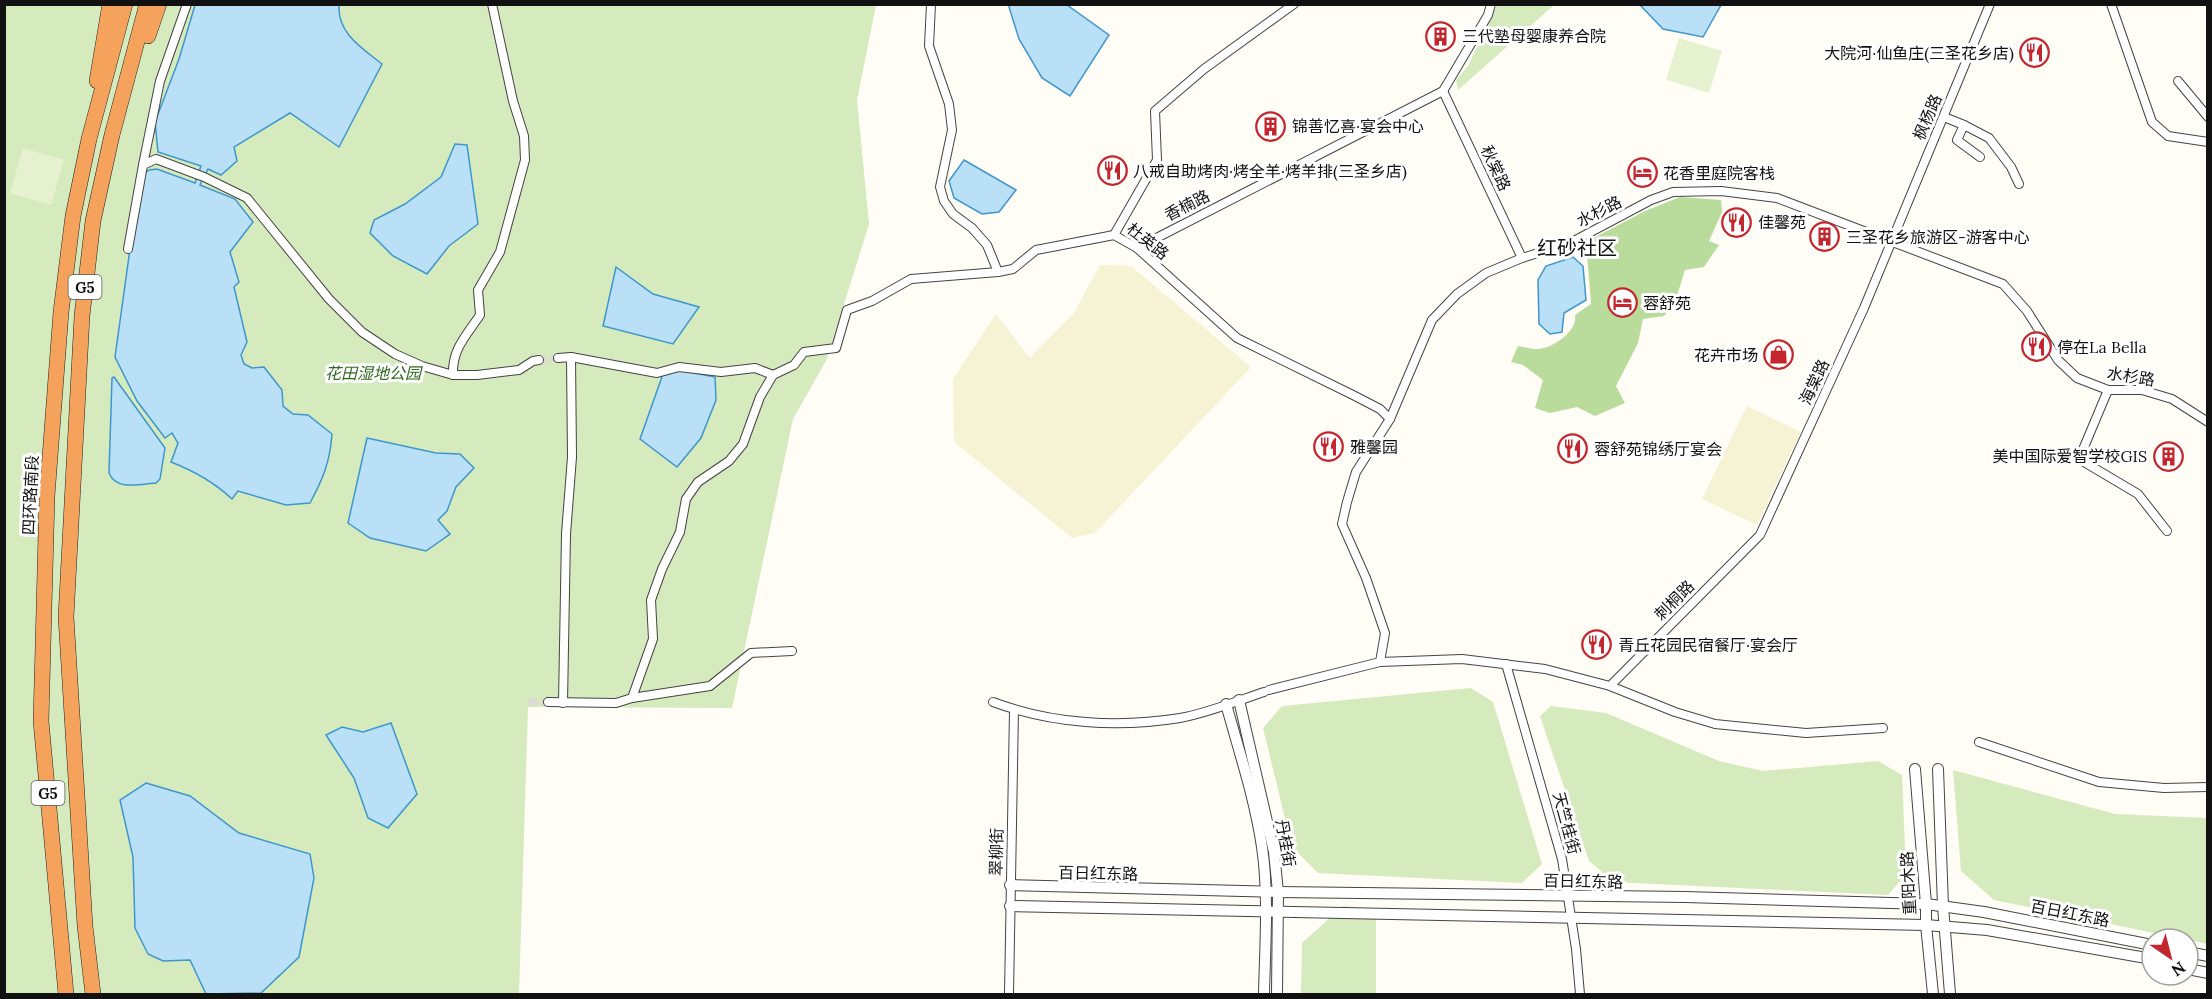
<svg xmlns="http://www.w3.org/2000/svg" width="2212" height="999" font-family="Lora,'Noto Sans SC',serif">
  <rect width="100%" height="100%" fill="#fffdf5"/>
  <g fill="#f6f3d4">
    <path d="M1100 265 1131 266 1251 367 1095 533 1072 538 954 442 953 379 996 314 1030 358 1074 313Z"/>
    <path d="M1747 406 1801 432 1757 525 1702 499Z"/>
  </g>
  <g fill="#d5ebbd">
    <path d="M5 5H876L857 100 869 224 827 359 793 419 732 708 528 707 519 994H5Z"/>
    <path d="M1497 5H1554L1458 90 1456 80 1468 66Z"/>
    <path d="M1471 688 1493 702 1542 864 1522 883 1318 873 1292 847 1263 728 1282 706Z"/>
    <path d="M1551 706 1606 713 1719 761 1763 771 1878 761 1902 775 1906 874 1888 895 1614 882 1589 861 1540 716Z"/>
    <path d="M1953 770 2115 814 2207 818V944L1994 900 1961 871Z"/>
    <path d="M1343 906 1376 909V994H1301L1302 943Z"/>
  </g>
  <path fill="#b9dc9c" d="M1680 197 1721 200 1722 212 1709 241 1719 245 1704 267 1685 270 1675 302 1664 316 1643 319 1638 343 1616 386 1625 403 1595 416 1577 407 1550 413 1535 408 1543 380 1523 365 1511 362 1518 346C1524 347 1531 349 1538 349 1553 348 1578 331 1575 315L1591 304 1586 242 1645 211Z"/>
  <g fill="#e6f2cf">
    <path d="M1679 38 1722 51 1709 93 1666 80Z"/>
    <path d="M23 148 64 160 51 205 10 193Z"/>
  </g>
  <g fill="#b9e0f7" stroke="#3f96cf" stroke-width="1.5">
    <path d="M195 5H339C337 33 362 48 382 64L339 147 290 113 234 147 237 161 221 175 208 169 200 185 235 199 253 222 230 252 239 282 234 287 247 342 241 355 244 364 252 368 264 367 282 390 283 406 293 414 308 415 332 434C330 462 323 479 310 503L286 505 238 491 232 499C214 482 194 471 171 462L178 443 172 433 165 438 137 401 115 357 140 177 149 170 157 169 195 183 201 166 158 152 155 122 179 59Z"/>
    <path d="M1010 5H1067L1109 35 1070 96 1042 78 1019 39 1009 7Z"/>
    <path d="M1640 5H1721L1703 37 1663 29Z"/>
    <path d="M455 144 467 145 478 224 449 246 427 274 393 256 370 233 374 220 405 204 441 177Z"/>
    <path d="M964 160 1016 190 999 212 982 214 954 198 949 181Z"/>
    <path d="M1573 257 1583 266 1586 300 1564 313 1562 332 1550 334 1539 324 1538 280 1546 266Z"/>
    <path d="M616 267 653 294 699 307 673 344 603 326Z"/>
    <path d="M679 370 715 377 716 400 701 438 677 467 640 439 663 374Z"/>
    <path d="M114 377 165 448 160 479 156 483C140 484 116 491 109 473L112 378Z"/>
    <path d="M367 438 436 453 460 454 474 468 456 487 447 511 438 520 450 534 426 551 370 538 348 523Z"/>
    <path d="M391 723 417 794 388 828 368 818 354 778 326 735 342 727 363 732Z"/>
    <path d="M146 783 190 796 239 833 310 854 314 878 299 957 261 993 206 994 190 960 163 961 148 954 135 928 133 857 120 800Z"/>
  </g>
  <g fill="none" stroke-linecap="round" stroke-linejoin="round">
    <g stroke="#dbdad3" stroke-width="8" stroke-dasharray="8 4" stroke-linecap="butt">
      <path d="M539 360 558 358"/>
      <path d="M529 702H548"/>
    </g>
    <defs>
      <g id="minor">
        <path d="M931 4 929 46 949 104 952 130 940 187 944 201 953 214 972 228 987 245 998 272"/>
        <path d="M1294 4 1204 69 1155 111 1157 160 1114 235 1137 248 1237 338 1353 395 1380 409 1390 419"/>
        <path d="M2111 4 2152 122 2168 136 2208 142"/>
        <path d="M2178 81 2208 117"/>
        <path d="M1443 91 1522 258"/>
        <path d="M1944 117 1964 125 1957 140 1980 157"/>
        <path d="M1964 125 1989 138 2011 167 2019 184"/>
        <path d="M143 165 160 81 187 4"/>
        <path d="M1137 248 1443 91 1488 15 1491 4"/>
        <path d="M128 249 143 165 156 159 204 177 247 198 329 299 362 332 395 354 422 366 453 375H477L519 370 533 361 539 360"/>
        <path d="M571 357 657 373 679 367 721 372 755 368 773 375"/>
        <path d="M558 358 571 357 572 457 566 534 563 703"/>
        <path d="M453 375C452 349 466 336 480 315L478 290 500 252 525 160 524 136 513 101 492 4"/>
        <path d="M2108 390 2079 459 2138 494 2167 531"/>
        <path d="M1380 662 1385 633 1366 578 1342 524 1347 502 1356 472 1390 419 1432 320 1457 294 1486 273 1522 258 1570 243 1651 200 1673 192 1721 191 1777 198 2003 284 2027 311 2058 360 2077 378 2108 390H2142L2172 399 2208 422"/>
        <path d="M1506 664 1562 859 1576 949 1580 994"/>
        <path d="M1610 686 1760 535 1864 308 1990 4"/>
        <path d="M1269 690 1380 662 1462 659 1545 669 1610 686 1675 712 1715 724 1806 733 1883 728"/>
        <path d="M632 698 710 686 751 653 792 651"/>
        <path d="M548 702 616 703 632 698 653 639 651 600 662 569 680 532 686 499 698 482 729 461 743 444 760 397 773 375 794 365 804 352 836 348 847 310 872 301 911 279 998 272 1013 269 1036 250 1114 235"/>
        <path d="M993 702C1052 724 1118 728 1180 718 1208 713 1237 701 1264 692"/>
        <path d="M1979 742 2099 782 2164 788 2208 787"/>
        <path d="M1009 994 1014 710"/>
      </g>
      <g id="tertiary">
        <path d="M1239 700 1274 852 1278 892 1277 994"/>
        <path d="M1226 704C1239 751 1255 799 1262 847 1269 895 1265 946 1264 994"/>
        <path d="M1915 769 1926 904V925L1933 994"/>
        <path d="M1938 769 1943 906 1950 994"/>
        <path d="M1010 885 1278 892 1685 897 1926 904 1984 912 2152 945"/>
        <path d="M1010 906 1926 925 1987 930 2152 959"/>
        <path d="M2188 952 2208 956"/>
        <path d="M2188 969 2208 973"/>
      </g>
      <g id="motorway">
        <path d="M148 36 159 4"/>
        <path d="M97 81 110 4"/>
        <path d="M66 994 41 721 47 496 61 312 73 216 89 139 125 4"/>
        <path d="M93 994 85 926 66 617 82 316 93 221 112 135 147 4"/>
      </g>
    </defs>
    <use href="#minor" stroke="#444" stroke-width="10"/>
    <use href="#tertiary" stroke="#444" stroke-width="12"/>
    <use href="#motorway" stroke="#222" stroke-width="16"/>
    <use href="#minor" stroke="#fff" stroke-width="8"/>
    <use href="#tertiary" stroke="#fff" stroke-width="10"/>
    <use href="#motorway" stroke="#f5a25d" stroke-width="15"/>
  </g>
  <defs>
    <symbol id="building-ring" viewBox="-11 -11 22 22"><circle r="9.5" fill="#fff" stroke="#c4262e" stroke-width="1.5"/><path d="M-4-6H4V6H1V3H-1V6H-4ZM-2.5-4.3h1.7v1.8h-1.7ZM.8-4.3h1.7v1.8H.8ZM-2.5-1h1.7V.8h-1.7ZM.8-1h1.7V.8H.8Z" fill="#c4262e"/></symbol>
    <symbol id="restaurant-ring" viewBox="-11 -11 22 22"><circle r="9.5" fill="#fff" stroke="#c4262e" stroke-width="1.5"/><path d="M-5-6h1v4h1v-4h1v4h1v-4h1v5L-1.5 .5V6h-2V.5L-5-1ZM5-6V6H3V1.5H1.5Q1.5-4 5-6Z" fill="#c4262e"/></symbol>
    <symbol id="hotel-ring" viewBox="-11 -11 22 22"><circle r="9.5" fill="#fff" stroke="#c4262e" stroke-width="1.5"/><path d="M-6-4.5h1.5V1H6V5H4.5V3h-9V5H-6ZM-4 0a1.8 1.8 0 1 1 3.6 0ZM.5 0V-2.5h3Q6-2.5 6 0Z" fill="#c4262e"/></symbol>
    <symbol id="shop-ring" viewBox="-11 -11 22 22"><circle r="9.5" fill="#fff" stroke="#c4262e" stroke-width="1.5"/><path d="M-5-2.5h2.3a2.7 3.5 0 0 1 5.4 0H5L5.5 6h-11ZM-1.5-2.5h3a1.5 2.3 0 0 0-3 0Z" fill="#c4262e"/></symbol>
  </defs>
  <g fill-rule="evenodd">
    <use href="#building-ring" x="1424" y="20" width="33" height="33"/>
    <use href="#restaurant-ring" x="2018" y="36" width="33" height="33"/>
    <use href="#building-ring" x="1254" y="110" width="33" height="33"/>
    <use href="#restaurant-ring" x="1096" y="154" width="33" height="33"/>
    <use href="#hotel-ring" x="1626" y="156" width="33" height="33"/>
    <use href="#restaurant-ring" x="1720" y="206" width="33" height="33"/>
    <use href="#building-ring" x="1808" y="220" width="33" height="33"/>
    <use href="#hotel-ring" x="1606" y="286" width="33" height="33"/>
    <use href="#restaurant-ring" x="2020" y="330" width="33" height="33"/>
    <use href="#shop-ring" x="1762" y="338" width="33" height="33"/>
    <use href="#restaurant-ring" x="1312" y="430" width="33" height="33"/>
    <use href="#restaurant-ring" x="1556" y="432" width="33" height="33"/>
    <use href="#building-ring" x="2152" y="440" width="33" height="33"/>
    <use href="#restaurant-ring" x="1580" y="628" width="33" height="33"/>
  </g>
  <g text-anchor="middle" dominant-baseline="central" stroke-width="6" stroke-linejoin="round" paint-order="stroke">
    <g fill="#fff" stroke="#585858" stroke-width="1.5">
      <rect x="68.5" y="275" width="33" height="24" rx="4.5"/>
      <rect x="31.5" y="781" width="33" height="24" rx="4.5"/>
    </g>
    <g font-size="15" font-weight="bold" fill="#111">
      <text x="85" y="287">G5</text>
      <text x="48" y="793">G5</text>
    </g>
    <g font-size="16" fill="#111" stroke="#fff" text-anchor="start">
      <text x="1462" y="36">三代塾母婴康养合院</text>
      <text x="2014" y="53" text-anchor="end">大院河·仙鱼庄(三圣花乡店)</text>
      <text x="1292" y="126">锦善忆喜·宴会中心</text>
      <text x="1133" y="171">八戒自助烤肉·烤全羊·烤羊排(三圣乡店)</text>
      <text x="1663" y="173">花香里庭院客栈</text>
      <text x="1758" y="222">佳馨苑</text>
      <text x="1846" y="237">三圣花乡旅游区-游客中心</text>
      <text x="1643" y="303">蓉舒苑</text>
      <text x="2057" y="347">停在La Bella</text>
      <text x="1758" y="355" text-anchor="end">花卉市场</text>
      <text x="1350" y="447">雅馨园</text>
      <text x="1594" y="449">蓉舒苑锦绣厅宴会</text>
      <text x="2147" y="456" text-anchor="end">美中国际爱智学校GIS</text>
      <text x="1618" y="645">青丘花园民宿餐厅·宴会厅</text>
    </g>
    <g font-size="16" fill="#111" stroke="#fff">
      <text transform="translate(1927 117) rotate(-67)">枫杨路</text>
      <text transform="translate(1496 168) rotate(65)">秋棠路</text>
      <text transform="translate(1187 205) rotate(-27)">香楠路</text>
      <text transform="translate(1599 211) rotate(-27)">水杉路</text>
      <text transform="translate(1148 241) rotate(38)">杜英路</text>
      <text transform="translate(2131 376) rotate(9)">水杉路</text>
      <text transform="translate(1814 382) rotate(-65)">海棠路</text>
      <text transform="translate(30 495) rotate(-87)">四环路南段</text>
      <text transform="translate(1674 600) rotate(-45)">刺桐路</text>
      <text transform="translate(1567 823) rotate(75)">天竺桂街</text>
      <text transform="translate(1286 843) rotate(80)">丹桂街</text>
      <text transform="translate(996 852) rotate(-89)">翠柳街</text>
      <text transform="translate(1098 873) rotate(1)">百日红东路</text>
      <text transform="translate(1583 881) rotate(1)">百日红东路</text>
      <text transform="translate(1908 883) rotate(-93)">重阳木路</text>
      <text transform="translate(2070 913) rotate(11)">百日红东路</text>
    </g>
    <g font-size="16" font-style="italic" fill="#2f6b1f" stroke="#fff">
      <text x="373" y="373">花田湿地公园</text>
    </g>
    <g font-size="20" fill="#111" stroke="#fff">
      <text x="1577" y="247">红砂社区</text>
    </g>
  </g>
  <rect width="2212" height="999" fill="none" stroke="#111111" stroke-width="12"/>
  <g transform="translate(2170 957) rotate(145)"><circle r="28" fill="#ffffff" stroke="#a0a0a0" stroke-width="1.5"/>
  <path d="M0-4.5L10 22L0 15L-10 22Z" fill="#c4262e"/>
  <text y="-9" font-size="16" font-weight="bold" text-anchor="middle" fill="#111111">N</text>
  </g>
</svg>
